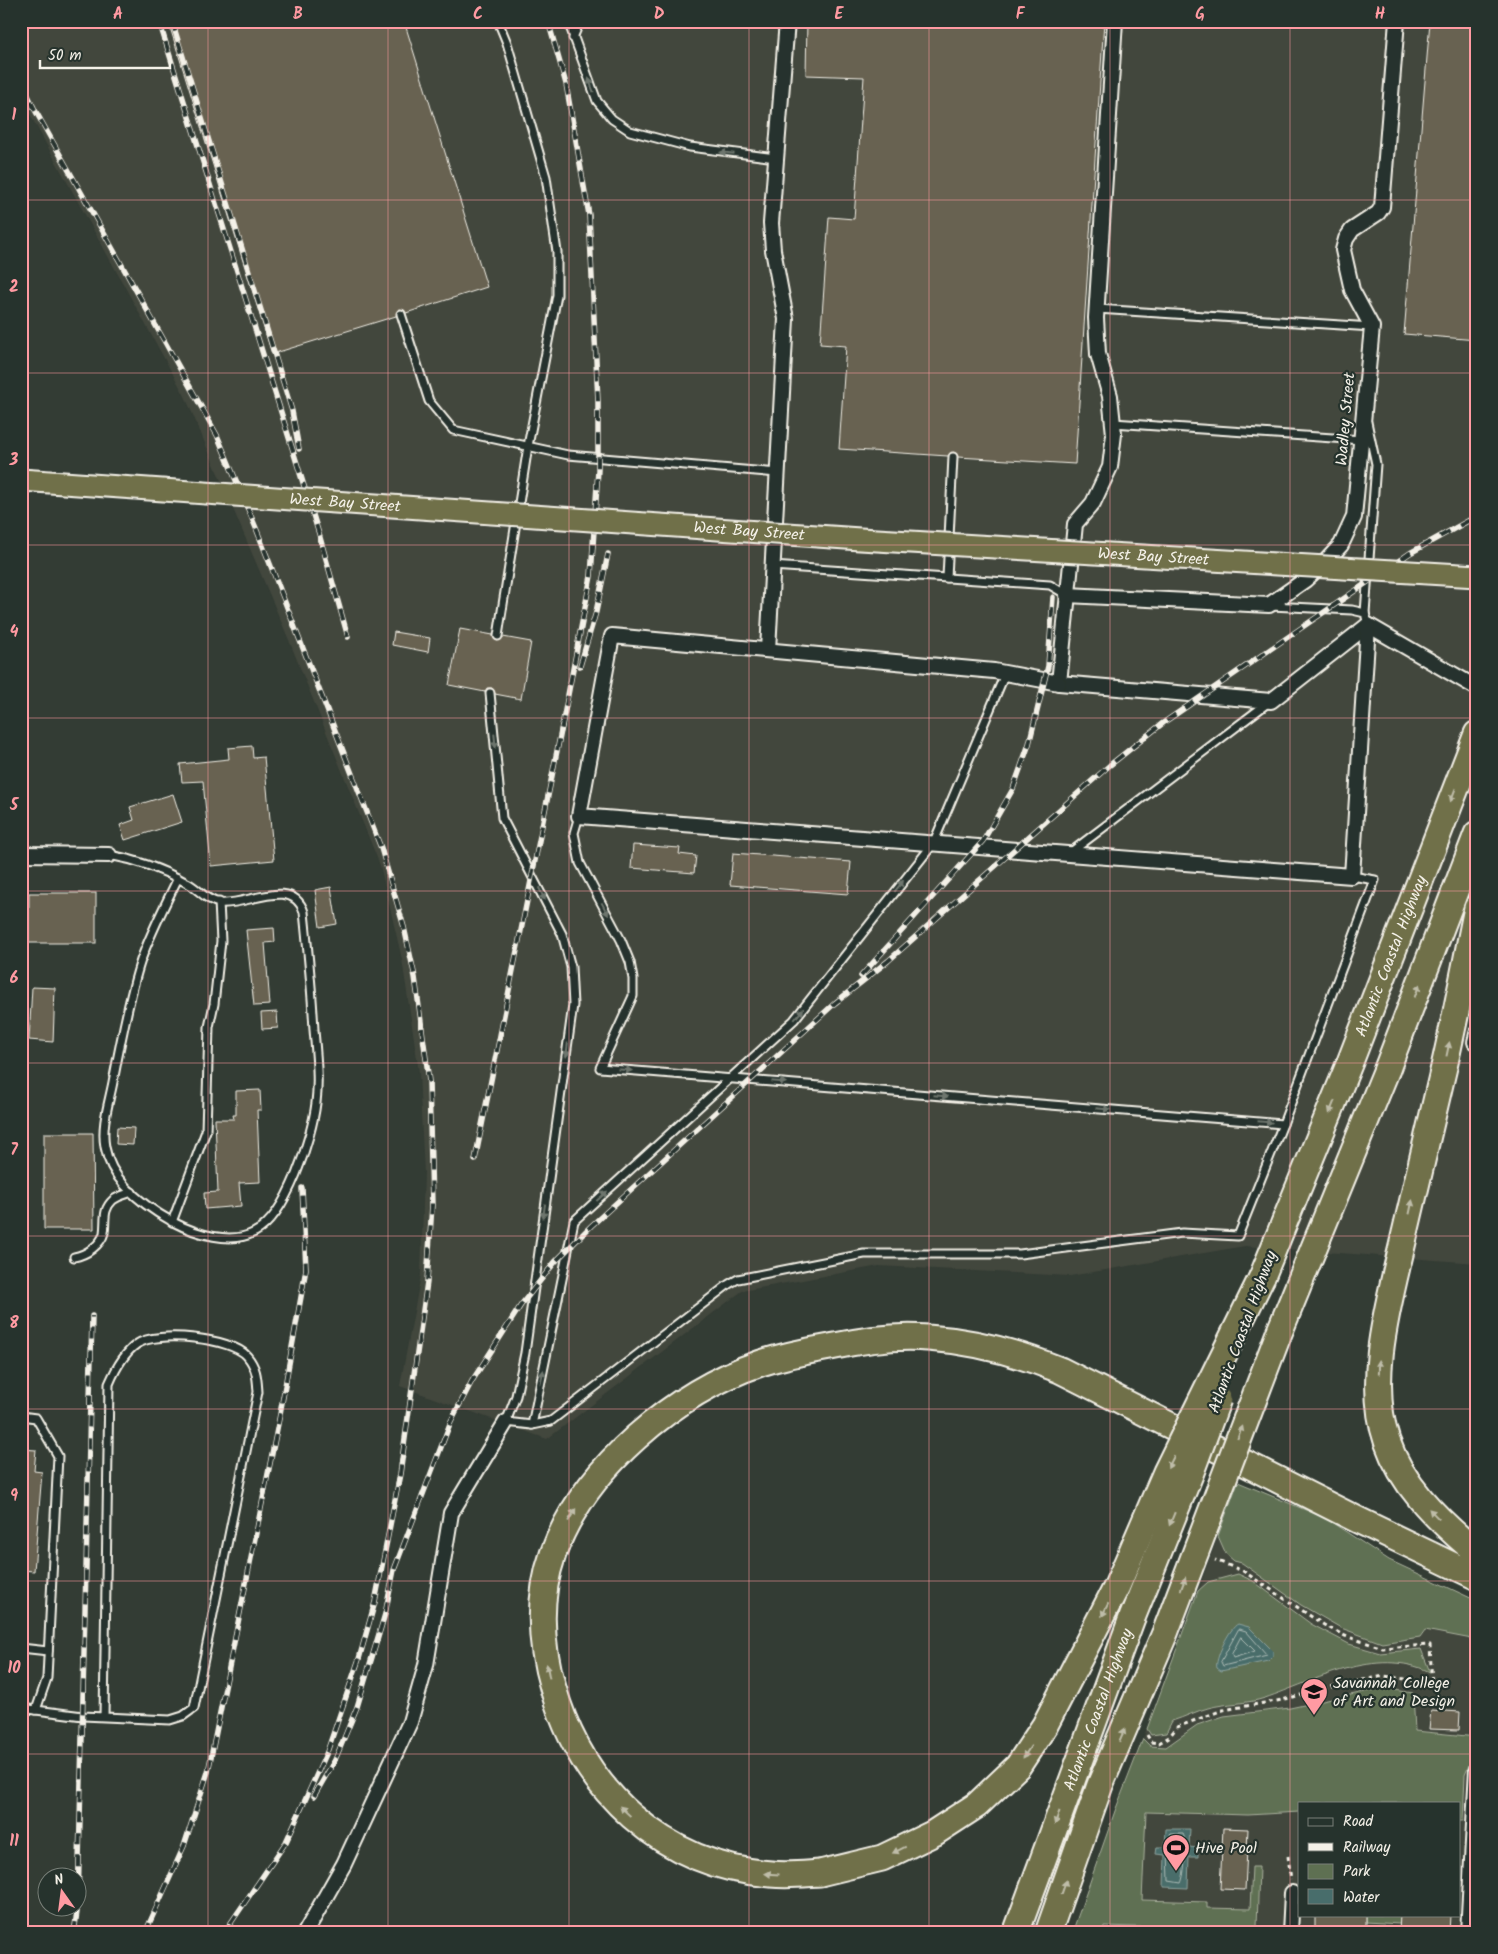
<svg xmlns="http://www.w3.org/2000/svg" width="1498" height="1954" font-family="Kalam,sans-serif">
  <rect width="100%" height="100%" fill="#333c34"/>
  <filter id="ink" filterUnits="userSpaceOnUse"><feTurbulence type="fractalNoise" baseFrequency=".02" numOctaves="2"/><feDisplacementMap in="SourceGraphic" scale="10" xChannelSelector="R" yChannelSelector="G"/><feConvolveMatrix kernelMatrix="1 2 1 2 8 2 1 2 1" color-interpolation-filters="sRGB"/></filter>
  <g filter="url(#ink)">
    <g fill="#43473d" fill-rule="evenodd">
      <path d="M21 21H1477V1263L1245 1246 1070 1276 879 1266 742 1291 547 1439 400 1386 421 1275 424 1173 419 1072 402 959 380 865 289 640 185 396 21 98Z"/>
      <path d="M1238 1482 1325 1518 1389 1560 1477 1600V1933H1072L1115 1811 1157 1702ZM1299 1803H1459V1915H1299Z"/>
    </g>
    <g fill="#5e7052" stroke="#a9b09d">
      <path d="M1238 1482 1325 1518 1389 1560 1477 1601V1640L1425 1630 1420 1637 1382 1643 1341 1628 1301 1605 1242 1563 1234 1561 1226 1554 1218 1536Z"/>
      <path d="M1238 1574 1253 1581 1311 1624 1349 1644 1380 1653 1421 1649 1430 1672C1376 1646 1315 1681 1265 1698 1247 1704 1226 1703 1208 1708 1196 1711 1185 1717 1172 1721L1166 1733 1151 1735 1147 1729 1198 1591 1208 1582Z"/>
      <path d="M1383 1688 1413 1693 1415 1731 1477 1737V1745L1465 1775 1463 1820H1459V1803H1299V1812L1248 1815 1146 1812 1142 1900 1207 1902V1908L1250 1909 1252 1867H1259L1257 1927H1236L1235 1930 1104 1926 1103 1933H1072L1115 1811 1143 1739 1150 1746 1166 1747 1197 1725 1224 1716 1290 1708Z"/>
      <path d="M1366 1915H1400V1924L1366 1922Z"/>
    </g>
    <g fill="#486d6b" stroke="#8da29d">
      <path d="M1238 1624 1249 1627 1273 1651V1656L1268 1661 1221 1671 1217 1668C1214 1660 1230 1627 1238 1624Z"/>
      <path d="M1166 1829H1190L1189 1847 1198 1848V1857H1189L1188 1888 1164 1887 1165 1855 1156 1854 1157 1847H1165Z"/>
    </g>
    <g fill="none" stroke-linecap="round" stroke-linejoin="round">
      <g stroke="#afbcb6" stroke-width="1">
        <path d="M1239 1629 1246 1631 1267 1655 1223 1666 1221 1662Z"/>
        <path d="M1241 1637 1255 1651 1233 1658 1232 1654Z"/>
        <path d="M1171 1834H1183C1187 1840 1185 1876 1181 1883L1169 1881 1168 1851Z"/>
      </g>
    </g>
    <g fill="#686251" stroke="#f4f1e8">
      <path d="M168 21H404L487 287 406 313 400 309 396 316 272 354Z"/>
      <path d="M807 21H1104L1075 464 958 457 954 452 948 456 839 449 846 346 820 344 829 217 854 219 864 77 806 75Z"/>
      <path d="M1430 21H1477V340L1404 334Z"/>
      <path d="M460 629 493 635 497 641 503 637 531 642 521 699 495 694 492 688H487L485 692 449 685Z"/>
      <path d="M394 632 430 638 428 652 392 645Z"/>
      <path d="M252 746 253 758 264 757 274 860 211 866 203 781 182 782 180 764 229 759 228 748Z"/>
      <path d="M173 794 182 822 125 840 120 825 134 820 130 807Z"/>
      <path d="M633 845 680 848 679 854 696 856 694 873 631 868Z"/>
      <path d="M733 853 851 862 848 894 730 885Z"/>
      <path d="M331 887 337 924 320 927 315 890Z"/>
      <rect x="29" y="893" width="67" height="50"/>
      <path d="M274 928 275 942 265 943 270 1005 254 1006 246 930Z"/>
      <path d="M32 987 55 988 53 1042 29 1040Z"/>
      <path d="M277 1012 278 1028 262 1029 261 1013Z"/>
      <path d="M260 1090 261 1110H257L260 1182 239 1183 241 1206 205 1209 204 1193 218 1192 215 1119H234L233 1115H236V1091Z"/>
      <path d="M117 1127 134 1128 133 1145 116 1144Z"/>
      <path d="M44 1133H93L94 1229H44Z"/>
      <path d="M21 1449 36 1450 34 1471 42 1472 34 1571 21 1570Z"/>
      <path d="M1431 1710 1460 1712 1459 1730 1429 1729Z"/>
      <path d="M1223 1828 1248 1829 1245 1890 1220 1889Z"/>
      <rect x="1315" y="1915" width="51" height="18"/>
      <path d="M1400 1915H1450L1449 1933H1399Z"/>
    </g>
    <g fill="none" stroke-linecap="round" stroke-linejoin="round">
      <defs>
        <g id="service">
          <path d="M568 21 597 101 612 119 630 131 690 147 776 158"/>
          <path d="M573 38 580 21"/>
          <path d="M1097 309 1372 327"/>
          <path d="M401 314 429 401 453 430 568 455 778 473"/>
          <path d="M1113 423 1362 440"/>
          <path d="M772 566 1050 585 1067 595"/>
          <path d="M947 578 953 457"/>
          <path d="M1271 606 1352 610 1365 613 1368 625"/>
          <path d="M1365 613 1376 464 1367 422"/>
          <path d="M498 636 528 446 557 295V252L546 177 507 43 498 21"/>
          <path d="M490 693 502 818 562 934 571 967 573 1005 525 1353 516 1396 506 1422 532 1425 551 1421 729 1284 738 1279 864 1254H1020L1182 1233 1238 1236 1283 1124"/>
          <path d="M579 816 574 833 580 863 621 940 630 962 633 979V996L600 1068 1283 1124 1375 880 1352 876"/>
          <path d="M1071 852 1269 702"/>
          <path d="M109 855C138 860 162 869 187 883 199 889 206 901 220 903 247 906 292 876 304 912 308 951 312 990 314 1030 316 1053 319 1079 316 1103 312 1137 287 1216 255 1232 231 1245 196 1234 173 1222 144 1206 111 1182 105 1147 101 1125 109 1103 113 1082 120 1045 129 996 141 960 151 932 165 905 178 878"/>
          <path d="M172 1222 206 1131 209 1027 214 1004 221 941 219 902"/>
          <path d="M74 1257C86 1255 101 1245 104 1233 106 1221 102 1210 113 1200 118 1196 127 1194 132 1192"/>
          <path d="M21 1416 36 1418 58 1456 47 1678 36 1710 21 1708"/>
          <path d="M532 1425 574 1221 794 1020 933 844 1005 674"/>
          <path d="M21 1648 48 1651"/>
          <path d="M36 1710 83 1716 170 1720 183 1716 194 1708 258 1392C257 1378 257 1368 247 1356 232 1338 157 1330 137 1344 124 1353 115 1370 109 1384L104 1717"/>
        </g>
        <g id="minor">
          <path d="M1115 21 1096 318 1098 354 1110 396 1114 434 1110 467 1093 503 1075 524 1059 683 1271 701 1368 625 1477 688"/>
          <path d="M1067 595 1269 605 1305 580 1327 560 1341 545 1354 517 1372 327 1352 290 1343 250 1346 239 1352 230 1378 213 1382 207 1397 21"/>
          <path d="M768 650 786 319 773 250 771 223 787 21"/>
          <path d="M1059 683 994 671 612 636 579 816 1352 876 1368 625"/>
          <path d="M21 854 109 855"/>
          <path d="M1475 1042 1477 1034"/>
          <path d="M305 1933 344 1864 410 1722 426 1665 451 1513 506 1422"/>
          <path d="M1290 1933 1292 1893"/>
          <path d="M1468 1933 1477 1769"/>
        </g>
        <g id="motorway">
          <path d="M1477 908C1466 961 1456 1015 1444 1067 1431 1123 1418 1178 1405 1233 1391 1296 1365 1377 1387 1441 1402 1485 1435 1517 1470 1547L1477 1551"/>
          <path d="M1387 1069 1477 834"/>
          <path id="s1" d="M1262 1277 1350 1062 1477 734"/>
          <path d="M820 1873C804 1874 787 1876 771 1874 662 1866 582 1790 553 1688 540 1644 538 1597 553 1554 584 1468 675 1392 761 1363 783 1356 807 1351 830 1347 862 1340 895 1335 928 1338 973 1341 1018 1353 1060 1370L1358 1520 1477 1577"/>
        </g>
      </defs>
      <use href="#service" stroke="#f4f1e8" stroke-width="11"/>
      <use href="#minor" stroke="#f4f1e8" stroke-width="18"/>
      <use href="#motorway" stroke="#f4f1e8" stroke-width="29"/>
      <g stroke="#f4f1e8" stroke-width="3" stroke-dasharray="4 4" stroke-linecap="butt">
        <path d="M1147 1735 1151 1742 1159 1743 1169 1737 1177 1727 1223 1710 1282 1700 1342 1684 1384 1676 1412 1680 1432 1688 1430 1645 1383 1648 1345 1636 1324 1625 1243 1571 1215 1560"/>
        <path d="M1288 1856 1291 1880"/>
      </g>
      <use href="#service" stroke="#26332d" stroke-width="7"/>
      <use href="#minor" stroke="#26332d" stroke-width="14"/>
      <use href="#motorway" stroke="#70704a" stroke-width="25"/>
      <defs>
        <g id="rail">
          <path d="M159 21 319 534 348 637"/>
          <path d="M172 21 292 411 299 449"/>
          <path d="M548 21 566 84 589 215 598 401V470L591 576 561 731"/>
          <path d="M21 81 35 110 217 435 256 528 381 848 404 927 415 977 429 1081 432 1205 427 1282 400 1474 375 1602 359 1659 327 1752 286 1842 224 1933"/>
          <path d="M580 666 596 612 608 554"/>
          <path d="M861 976 983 841 1013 789 1029 744 1048 666 1053 597"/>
          <path d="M475 1160 562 726"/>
          <path d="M314 1796 335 1760 357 1707 385 1614 394 1570 451 1421 472 1381 521 1305 555 1262 591 1226 835 1003 888 961 1110 765 1163 723 1410 553 1477 516"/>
          <path d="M74 1933 78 1905 92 1316"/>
          <path d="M145 1933 184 1846 208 1772 280 1414 306 1269 302 1188"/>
        </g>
      </defs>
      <use href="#rail" stroke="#f4f1e8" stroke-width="5.5"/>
      <use href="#rail" stroke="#26332d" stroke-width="4" stroke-dasharray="11" stroke-linecap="butt"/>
      <defs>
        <g id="primary-bridge">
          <path id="s2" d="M21 480 860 539 1477 576"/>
        </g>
        <g id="motorway-bridge">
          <path d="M820 1873 882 1858 934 1833 977 1805 1018 1766 1045 1725 1117 1586 1166 1472 1262 1277"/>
          <path id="s3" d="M1016 1933 1132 1618 1191 1472 1218 1399"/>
          <path d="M1048 1933 1100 1785 1165 1633 1279 1333 1387 1069"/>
        </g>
      </defs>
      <use href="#primary-bridge" stroke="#f4f1e8" stroke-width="25" stroke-linecap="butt"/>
      <use href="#motorway-bridge" stroke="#f4f1e8" stroke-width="29" stroke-linecap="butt"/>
      <use href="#primary-bridge" stroke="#70704a" stroke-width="21"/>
      <use href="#motorway-bridge" stroke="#70704a" stroke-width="25"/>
    </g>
    <defs><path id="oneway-solid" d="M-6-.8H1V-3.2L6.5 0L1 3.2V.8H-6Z" transform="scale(1.25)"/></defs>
    <g fill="#6e766e">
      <use href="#oneway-solid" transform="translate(591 85) rotate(-110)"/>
      <use href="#oneway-solid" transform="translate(727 153) rotate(-174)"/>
      <use href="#oneway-solid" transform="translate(495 741) rotate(84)"/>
      <use href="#oneway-solid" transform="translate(899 886) rotate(-52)"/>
      <use href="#oneway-solid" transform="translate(542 894) rotate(64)"/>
      <use href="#oneway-solid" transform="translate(605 909) rotate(62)"/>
      <use href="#oneway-solid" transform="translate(799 1014) rotate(-51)"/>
      <use href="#oneway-solid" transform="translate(567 1050) rotate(97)"/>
      <use href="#oneway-solid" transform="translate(625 1070) rotate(5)"/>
      <use href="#oneway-solid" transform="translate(779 1082) rotate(5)"/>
      <use href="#oneway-solid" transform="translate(941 1096) rotate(5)"/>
      <use href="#oneway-solid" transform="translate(1103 1109) rotate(5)"/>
      <use href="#oneway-solid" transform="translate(1265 1122) rotate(5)"/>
      <use href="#oneway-solid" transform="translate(602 1196) rotate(-42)"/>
      <use href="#oneway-solid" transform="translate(544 1211) rotate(98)"/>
      <use href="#oneway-solid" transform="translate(542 1377) rotate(-78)"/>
    </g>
    <g fill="#bfbda9">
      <use href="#oneway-solid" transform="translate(1453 795) rotate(111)"/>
      <use href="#oneway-solid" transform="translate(1417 991) rotate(-69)"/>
      <use href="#oneway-solid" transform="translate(1448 1049) rotate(-78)"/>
      <use href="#oneway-solid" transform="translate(1332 1107) rotate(112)"/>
      <use href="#oneway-solid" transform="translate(1411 1207) rotate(-78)"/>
      <use href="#oneway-solid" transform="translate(1379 1367) rotate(-89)"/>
      <use href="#oneway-solid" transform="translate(1240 1432) rotate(-69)"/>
      <use href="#oneway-solid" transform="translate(1171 1462) rotate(117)"/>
      <use href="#oneway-solid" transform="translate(1434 1514) rotate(-134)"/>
      <use href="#oneway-solid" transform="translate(572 1515) rotate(-59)"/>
      <use href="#oneway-solid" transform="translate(1172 1519) rotate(112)"/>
      <use href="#oneway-solid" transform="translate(1183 1584) rotate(-70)"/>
      <use href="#oneway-solid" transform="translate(1105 1610) rotate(117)"/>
      <use href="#oneway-solid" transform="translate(548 1671) rotate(-101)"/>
      <use href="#oneway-solid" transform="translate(1122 1735) rotate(-67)"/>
      <use href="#oneway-solid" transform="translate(1027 1752) rotate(123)"/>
      <use href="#oneway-solid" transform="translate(625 1811) rotate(-137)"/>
      <use href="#oneway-solid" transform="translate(1057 1818) rotate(110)"/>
      <use href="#oneway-solid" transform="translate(899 1850) rotate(154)"/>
      <use href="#oneway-solid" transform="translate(772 1874) rotate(-176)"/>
      <use href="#oneway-solid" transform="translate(1064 1887) rotate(-71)"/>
    </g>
  </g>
  <path fill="none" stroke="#ff9aa2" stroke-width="1" stroke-opacity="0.55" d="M208 21V1933M388 21V1933M569 21V1933M749 21V1933M929 21V1933M1110 21V1933M1290 21V1933M21 200H1477M21 373H1477M21 545H1477M21 718H1477M21 891H1477M21 1063H1477M21 1236H1477M21 1409H1477M21 1581H1477M21 1754H1477"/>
  <defs>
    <symbol id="university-pin" viewBox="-11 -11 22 30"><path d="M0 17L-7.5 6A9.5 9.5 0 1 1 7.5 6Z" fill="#ff9aa2" stroke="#26332d"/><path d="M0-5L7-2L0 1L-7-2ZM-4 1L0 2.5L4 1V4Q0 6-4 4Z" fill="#111"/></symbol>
    <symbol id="stadium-pin" viewBox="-11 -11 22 30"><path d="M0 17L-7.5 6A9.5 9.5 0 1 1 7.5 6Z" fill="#ff9aa2" stroke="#26332d"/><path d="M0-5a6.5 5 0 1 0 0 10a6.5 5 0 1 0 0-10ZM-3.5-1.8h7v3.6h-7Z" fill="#111"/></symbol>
  </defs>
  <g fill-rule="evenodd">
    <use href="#university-pin" x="1298" y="1676" width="32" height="43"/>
    <use href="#stadium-pin" x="1160" y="1832" width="32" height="43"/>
  </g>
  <g text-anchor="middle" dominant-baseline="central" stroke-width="4.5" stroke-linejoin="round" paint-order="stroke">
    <g font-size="16" fill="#f4f1e8" stroke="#26332d">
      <text transform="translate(1346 419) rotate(-85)">Wadley Street</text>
      <text stroke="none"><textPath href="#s2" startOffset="325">West Bay Street</textPath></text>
      <text stroke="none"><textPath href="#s2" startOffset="730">West Bay Street</textPath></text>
      <text stroke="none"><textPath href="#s2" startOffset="1135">West Bay Street</textPath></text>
      <text stroke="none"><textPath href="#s1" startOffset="346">Atlantic Coastal Highway</textPath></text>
      <text transform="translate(1243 1332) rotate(-70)">Atlantic Coastal Highway</text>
      <text stroke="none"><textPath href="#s3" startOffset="238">Atlantic Coastal Highway</textPath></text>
    </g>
    <g font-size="16" fill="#f4f1e8" stroke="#26332d" text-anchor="start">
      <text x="1333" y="1683">Savannah College<tspan x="1333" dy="18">of Art and Design</tspan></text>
      <text x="1195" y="1848">Hive Pool</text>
    </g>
  </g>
  <rect width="1498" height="1954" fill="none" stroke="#26332d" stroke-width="55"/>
  <rect x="1298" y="1802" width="162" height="115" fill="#26332d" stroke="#787f78"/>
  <rect x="1308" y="1818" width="25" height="8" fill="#26332d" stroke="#787f78"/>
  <text x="1343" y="1826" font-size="15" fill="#f4f1e8">Road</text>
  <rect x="1308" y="1843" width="25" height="8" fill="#f4f1e8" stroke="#787f78"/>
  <text x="1343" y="1852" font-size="15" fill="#f4f1e8">Railway</text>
  <rect x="1308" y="1864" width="25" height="15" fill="#5e7052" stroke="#787f78"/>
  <text x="1343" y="1876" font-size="15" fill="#f4f1e8">Park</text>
  <rect x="1308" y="1889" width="25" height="15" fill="#486d6b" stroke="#787f78"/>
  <text x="1343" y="1902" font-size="15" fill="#f4f1e8">Water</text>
  <g transform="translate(62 1892) rotate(346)"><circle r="24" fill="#26332d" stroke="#787f78"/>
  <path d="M0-4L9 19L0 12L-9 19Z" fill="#ff9aa2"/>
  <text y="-8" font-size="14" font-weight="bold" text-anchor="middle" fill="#f4f1e8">N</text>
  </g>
  <path d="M40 60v8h130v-8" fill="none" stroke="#f4f1e8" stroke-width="2.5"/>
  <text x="48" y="60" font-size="15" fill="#f4f1e8" stroke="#26332d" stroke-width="4" paint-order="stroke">50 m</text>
  <rect x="28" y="28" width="1442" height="1898" fill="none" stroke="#ff9aa2" stroke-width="2"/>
  <g font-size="16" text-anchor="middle" font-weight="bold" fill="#ff9aa2">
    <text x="118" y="19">A</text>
    <text x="298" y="19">B</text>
    <text x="478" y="19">C</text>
    <text x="659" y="19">D</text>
    <text x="839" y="19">E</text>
    <text x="1020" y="19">F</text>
    <text x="1200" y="19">G</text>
    <text x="1380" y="19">H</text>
    <text x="14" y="120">1</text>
    <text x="14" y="292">2</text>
    <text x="14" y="465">3</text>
    <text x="14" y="637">4</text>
    <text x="14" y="810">5</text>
    <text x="14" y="983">6</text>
    <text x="14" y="1155">7</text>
    <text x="14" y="1328">8</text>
    <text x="14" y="1501">9</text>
    <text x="14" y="1673">10</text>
    <text x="14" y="1846">11</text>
  </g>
</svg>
